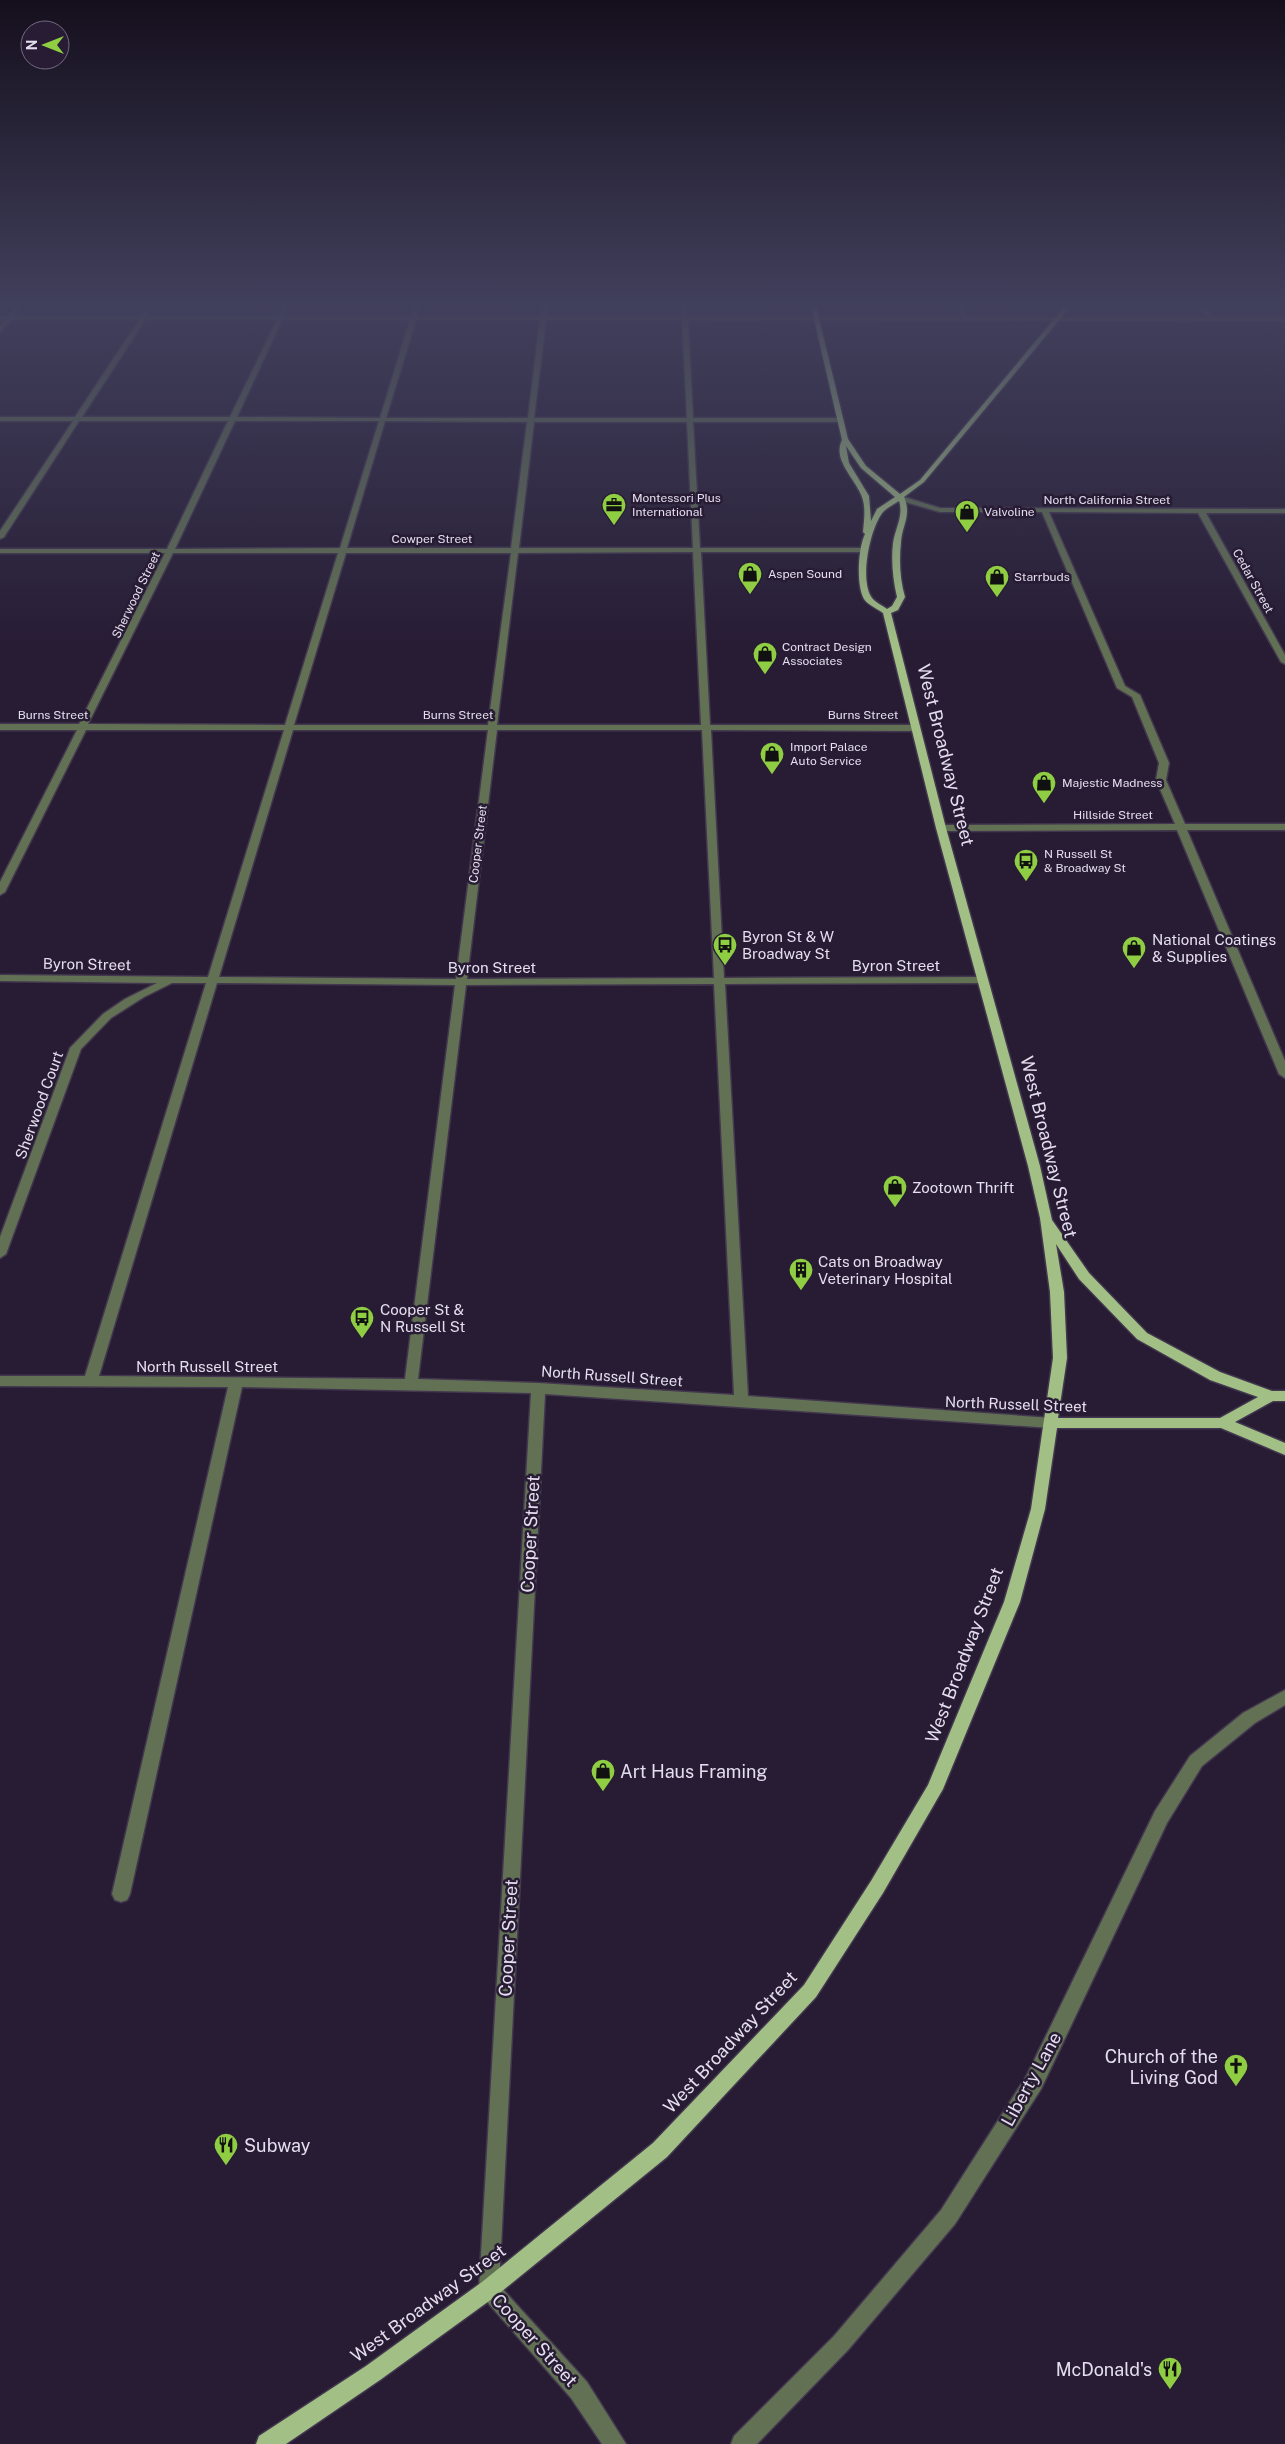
<svg xmlns="http://www.w3.org/2000/svg" width="1285" height="2444" font-family="'Public Sans',sans-serif">
  <rect width="100%" height="100%" fill="#271c34"/>
  <g fill="none" stroke-linecap="round" stroke-linejoin="round">
    <defs>
      <g id="minor">
        <path d="M16 306H22L14 316H141L149 306H153L147 316H278L284 306H288L284 317H411L415 306H419L417 317H541L542 306H547V317H682L681 306H686L687 317H962L957 306H962L967 317H1207L1198 306H1204L1213 317H1285V321L688 320 693 418H839L842 420 839 422H693L700 548H864L868 550 864 552H701L710 725H915L919 728 915 731 711 730 724 978 983 977 988 980 983 983 725 984 748 1396 1052 1418 1057 1419 1059 1423 1057 1427 1052 1428 545 1394 499 2285 587 2382 626 2444H602L571 2398 482 2296 479 2289 531 1393 242 1387 130 1894 127 1900 121 1902 115 1900 112 1894 228 1387 0 1386V1376H85L206 983H172L144 997 111 1018 81 1049 6 1254 0 1258V1237L70 1048 103 1014 125 999 157 983 0 981V975L208 977 284 730H86L5 892 0 895V882L77 730H0V724H79L165 553H0V549H167L228 421H79L4 537 0 539V531L73 421H0V417H75L139 320H11L0 332V326L5 320H0V316H8ZM145 320H277L230 417H82ZM282 320H410L380 418 237 417ZM416 320H540L528 418H386ZM546 320H682L687 418H534ZM235 421H379L340 548 175 549ZM385 421 527 422 511 548H347ZM534 422H687L693 548H519ZM693 552 701 725H497L518 553ZM173 553H338L285 725 88 724ZM346 553H511L488 725H294ZM293 730H488L456 979 219 977ZM497 730H702L714 978 467 979ZM217 983 455 985 405 1379 99 1376ZM714 984 734 1395 538 1383 418 1379 466 985Z"/>
        <path d="M901 496 940 508 1285 509V513H1206L1285 655V664L1281 662 1198 513 1049 512 1125 686 1140 695 1169 763 1166 780 1185 824H1285V830H1187L1285 1061V1078L1279 1074 1177 830 941 831 936 828 941 825 1175 824 1156 780 1159 763 1132 697 1117 688 1042 512H940L898 500 897 498Z"/>
        <path d="M1285 1690V1705L1255 1723 1202 1766 1167 1823 1041 2089 955 2224 848 2350 757 2444H731L734 2436 834 2336 941 2210 1027 2075 1155 1811 1190 1756 1243 1713Z"/>
      </g>
      <path id="major" d="M811 306H816L848 439 866 466 900 494 920 480 1065 306H1071L924 482 904 497C912 515 902 525 901 542 899 561 900 580 905 597L898 610 891 613 946 828 1040 1166 1052 1220 1089 1273 1147 1333 1220 1372 1272 1391H1285V1401H1273L1235 1422 1285 1443V1455L1221 1428H1057L1045 1509 1020 1602 943 1789 883 1893 816 1997 667 2157 496 2296 380 2380 286 2444H256L259 2436 366 2366 482 2282 653 2143 804 1985 871 1881 928 1785 1004 1602 1031 1509 1053 1358 1050 1292 1040 1218 1028 1166 936 828 883 613C878 609 868 605 864 599 856 585 858 548 865 534L863 532C864 520 866 508 862 497 855 478 832 460 842 440ZM846 446 861 468 895 497 877 509 871 521 869 496 849 463ZM899 501C904 515 895 529 893 543 891 561 893 580 897 597L892 606 887 609C883 606 875 602 872 598 859 580 870 528 883 512 887 508 894 504 899 501ZM1056 1244 1079 1279 1137 1339 1210 1380 1258 1397 1220 1418H1058L1067 1358 1064 1292Z"/>
    </defs>
    <use href="#minor" stroke="#42374e" stroke-width="3"/>
    <use href="#major" stroke="#42374e" stroke-width="3"/>
    <use href="#minor" fill="#627154" fill-rule="evenodd"/>
    <use href="#major" fill="#a2c085" fill-rule="evenodd"/>
  </g>
  <linearGradient id="sky" x2="0" y2="1"><stop stop-color="#150f1d"/><stop offset="0.47" stop-color="#41405c"/><stop offset="1" stop-color="#41405c" stop-opacity="0"/></linearGradient>
  <rect width="1285" height="648" fill="url(#sky)"/>
  <defs>
    <symbol id="office-pin" viewBox="-11 -11 22 30"><path d="M0 17L-7.5 6A9.5 9.5 0 1 1 7.5 6Z" fill="#8fcd42" stroke="#271c34"/><path d="M-6-3h4V-5.5h4V-3h4V5H-6ZM-1-4.5V-3h2v-1.5ZM-6 0V1H6V0Z" fill="#111"/></symbol>
    <symbol id="shop-pin" viewBox="-11 -11 22 30"><path d="M0 17L-7.5 6A9.5 9.5 0 1 1 7.5 6Z" fill="#8fcd42" stroke="#271c34"/><path d="M-5-2.5h2.3a2.7 3.5 0 0 1 5.4 0H5L5.5 6h-11ZM-1.5-2.5h3a1.5 2.3 0 0 0-3 0Z" fill="#111"/></symbol>
    <symbol id="bus-pin" viewBox="-11 -11 22 30"><path d="M0 17L-7.5 6A9.5 9.5 0 1 1 7.5 6Z" fill="#8fcd42" stroke="#271c34"/><path d="M-5-6H5V4H4V6H2V4H-2V6H-4V4H-5ZM-3.5-4V0h7V-4ZM-3.5 1.2v1.5H-2V1.2ZM2 1.2v1.5H3.5V1.2Z" fill="#111"/></symbol>
    <symbol id="building-pin" viewBox="-11 -11 22 30"><path d="M0 17L-7.5 6A9.5 9.5 0 1 1 7.5 6Z" fill="#8fcd42" stroke="#271c34"/><path d="M-4-6H4V6H1V3H-1V6H-4ZM-2.5-4.3h1.7v1.8h-1.7ZM.8-4.3h1.7v1.8H.8ZM-2.5-1h1.7V.8h-1.7ZM.8-1h1.7V.8H.8Z" fill="#111"/></symbol>
    <symbol id="church-pin" viewBox="-11 -11 22 30"><path d="M0 17L-7.5 6A9.5 9.5 0 1 1 7.5 6Z" fill="#8fcd42" stroke="#271c34"/><path d="M-1.2-6h2.4v3.5h3.3v2.4h-3.3V6h-2.4V-.1h-3.3v-2.4h3.3Z" fill="#111"/></symbol>
    <symbol id="restaurant-pin" viewBox="-11 -11 22 30"><path d="M0 17L-7.5 6A9.5 9.5 0 1 1 7.5 6Z" fill="#8fcd42" stroke="#271c34"/><path d="M-5-6h1v4h1v-4h1v4h1v-4h1v5L-1.5 .5V6h-2V.5L-5-1ZM5-6V6H3V1.5H1.5Q1.5-4 5-6Z" fill="#111"/></symbol>
  </defs>
  <g fill-rule="evenodd">
    <use href="#office-pin" x="600" y="491" width="28" height="38"/>
    <use href="#shop-pin" x="953" y="498" width="28" height="38"/>
    <use href="#shop-pin" x="736" y="560" width="28" height="38"/>
    <use href="#shop-pin" x="983" y="563" width="28" height="38"/>
    <use href="#shop-pin" x="751" y="640" width="28" height="38"/>
    <use href="#shop-pin" x="758" y="740" width="28" height="38"/>
    <use href="#shop-pin" x="1030" y="769" width="28" height="38"/>
    <use href="#bus-pin" x="1012" y="847" width="28" height="38"/>
    <use href="#bus-pin" x="711" y="931" width="28" height="38"/>
    <use href="#shop-pin" x="1120" y="934" width="28" height="38"/>
    <use href="#shop-pin" x="881" y="1173" width="28" height="38"/>
    <use href="#building-pin" x="787" y="1256" width="28" height="38"/>
    <use href="#bus-pin" x="348" y="1304" width="28" height="38"/>
    <use href="#shop-pin" x="589" y="1757" width="28" height="38"/>
    <use href="#church-pin" x="1222" y="2052" width="28" height="38"/>
    <use href="#restaurant-pin" x="212" y="2131" width="28" height="38"/>
    <use href="#restaurant-pin" x="1156" y="2355" width="28" height="38"/>
  </g>
  <g text-anchor="middle" dominant-baseline="central" stroke-width="5" stroke-linejoin="round" paint-order="stroke">
    <g font-size="12" fill="#e5deef" stroke="#271c34" text-anchor="start">
      <text x="632" y="498">Montessori Plus<tspan x="632" dy="14">International</tspan></text>
      <text x="984" y="512">Valvoline</text>
      <text x="768" y="574">Aspen Sound</text>
      <text x="1014" y="577">Starrbuds</text>
      <text x="782" y="647">Contract Design<tspan x="782" dy="14">Associates</tspan></text>
      <text x="790" y="747">Import Palace<tspan x="790" dy="14">Auto Service</tspan></text>
      <text x="1062" y="783">Majestic Madness</text>
      <text x="1044" y="854">N Russell St<tspan x="1044" dy="14">&amp; Broadway St</tspan></text>
    </g>
    <g font-size="12" fill="#e5deef" stroke="#271c34">
      <text x="1107" y="500">North California Street</text>
      <text x="432" y="539">Cowper Street</text>
      <text transform="translate(1253 581) rotate(61)">Cedar Street</text>
      <text transform="translate(136 595) rotate(-64)">Sherwood Street</text>
      <text x="53" y="715">Burns Street</text>
      <text x="458" y="715">Burns Street</text>
      <text x="863" y="715">Burns Street</text>
      <text x="1113" y="815">Hillside Street</text>
      <text transform="translate(478 844) rotate(-83)">Cooper Street</text>
    </g>
    <g font-size="15" fill="#e5deef" stroke="#271c34" text-anchor="start">
      <text x="742" y="936">Byron St &amp; W<tspan x="742" dy="17">Broadway St</tspan></text>
      <text x="1152" y="939">National Coatings<tspan x="1152" dy="17">&amp; Supplies</tspan></text>
      <text x="912" y="1187">Zootown Thrift</text>
      <text x="818" y="1261">Cats on Broadway<tspan x="818" dy="17">Veterinary Hospital</tspan></text>
      <text x="380" y="1309">Cooper St &amp;<tspan x="380" dy="17">N Russell St</tspan></text>
    </g>
    <g font-size="15" fill="#e5deef" stroke="#271c34">
      <text transform="translate(87 964) rotate(1)">Byron Street</text>
      <text x="896" y="965">Byron Street</text>
      <text x="492" y="967">Byron Street</text>
      <text transform="translate(39 1105) rotate(-70)">Sherwood Court</text>
      <text x="207" y="1366">North Russell Street</text>
      <text transform="translate(612 1376) rotate(4)">North Russell Street</text>
      <text transform="translate(1016 1404) rotate(2)">North Russell Street</text>
    </g>
    <g font-size="18" fill="#e5deef" stroke="#271c34">
      <text transform="translate(946 755) rotate(76)">West Broadway Street</text>
      <text transform="translate(1049 1147) rotate(76)">West Broadway Street</text>
      <text transform="translate(530 1534) rotate(-87)">Cooper Street</text>
      <text transform="translate(964 1655) rotate(-69)">West Broadway Street</text>
      <text transform="translate(508 1938) rotate(-87)">Cooper Street</text>
      <text transform="translate(730 2042) rotate(-47)">West Broadway Street</text>
      <text transform="translate(1031 2079) rotate(-61)">Liberty Lane</text>
      <text transform="translate(428 2303) rotate(-36)">West Broadway Street</text>
      <text transform="translate(535 2340) rotate(48)">Cooper Street</text>
    </g>
    <g font-size="18" fill="#e5deef" stroke="#271c34" text-anchor="start">
      <text x="620" y="1771">Art Haus Framing</text>
      <text x="1218" y="2056" text-anchor="end">Church of the<tspan x="1218" dy="21">Living God</tspan></text>
      <text x="244" y="2145">Subway</text>
      <text x="1152" y="2369" text-anchor="end">McDonald's</text>
    </g>
  </g>
  <g transform="translate(45 45) rotate(270)"><circle r="24" fill="#271c34" stroke="#736a7f"/>
  <path d="M0-4L9 19L0 12L-9 19Z" fill="#8fcd42"/>
  <text y="-8" font-size="14" font-weight="bold" text-anchor="middle" fill="#e5deef">N</text>
  </g>
</svg>
